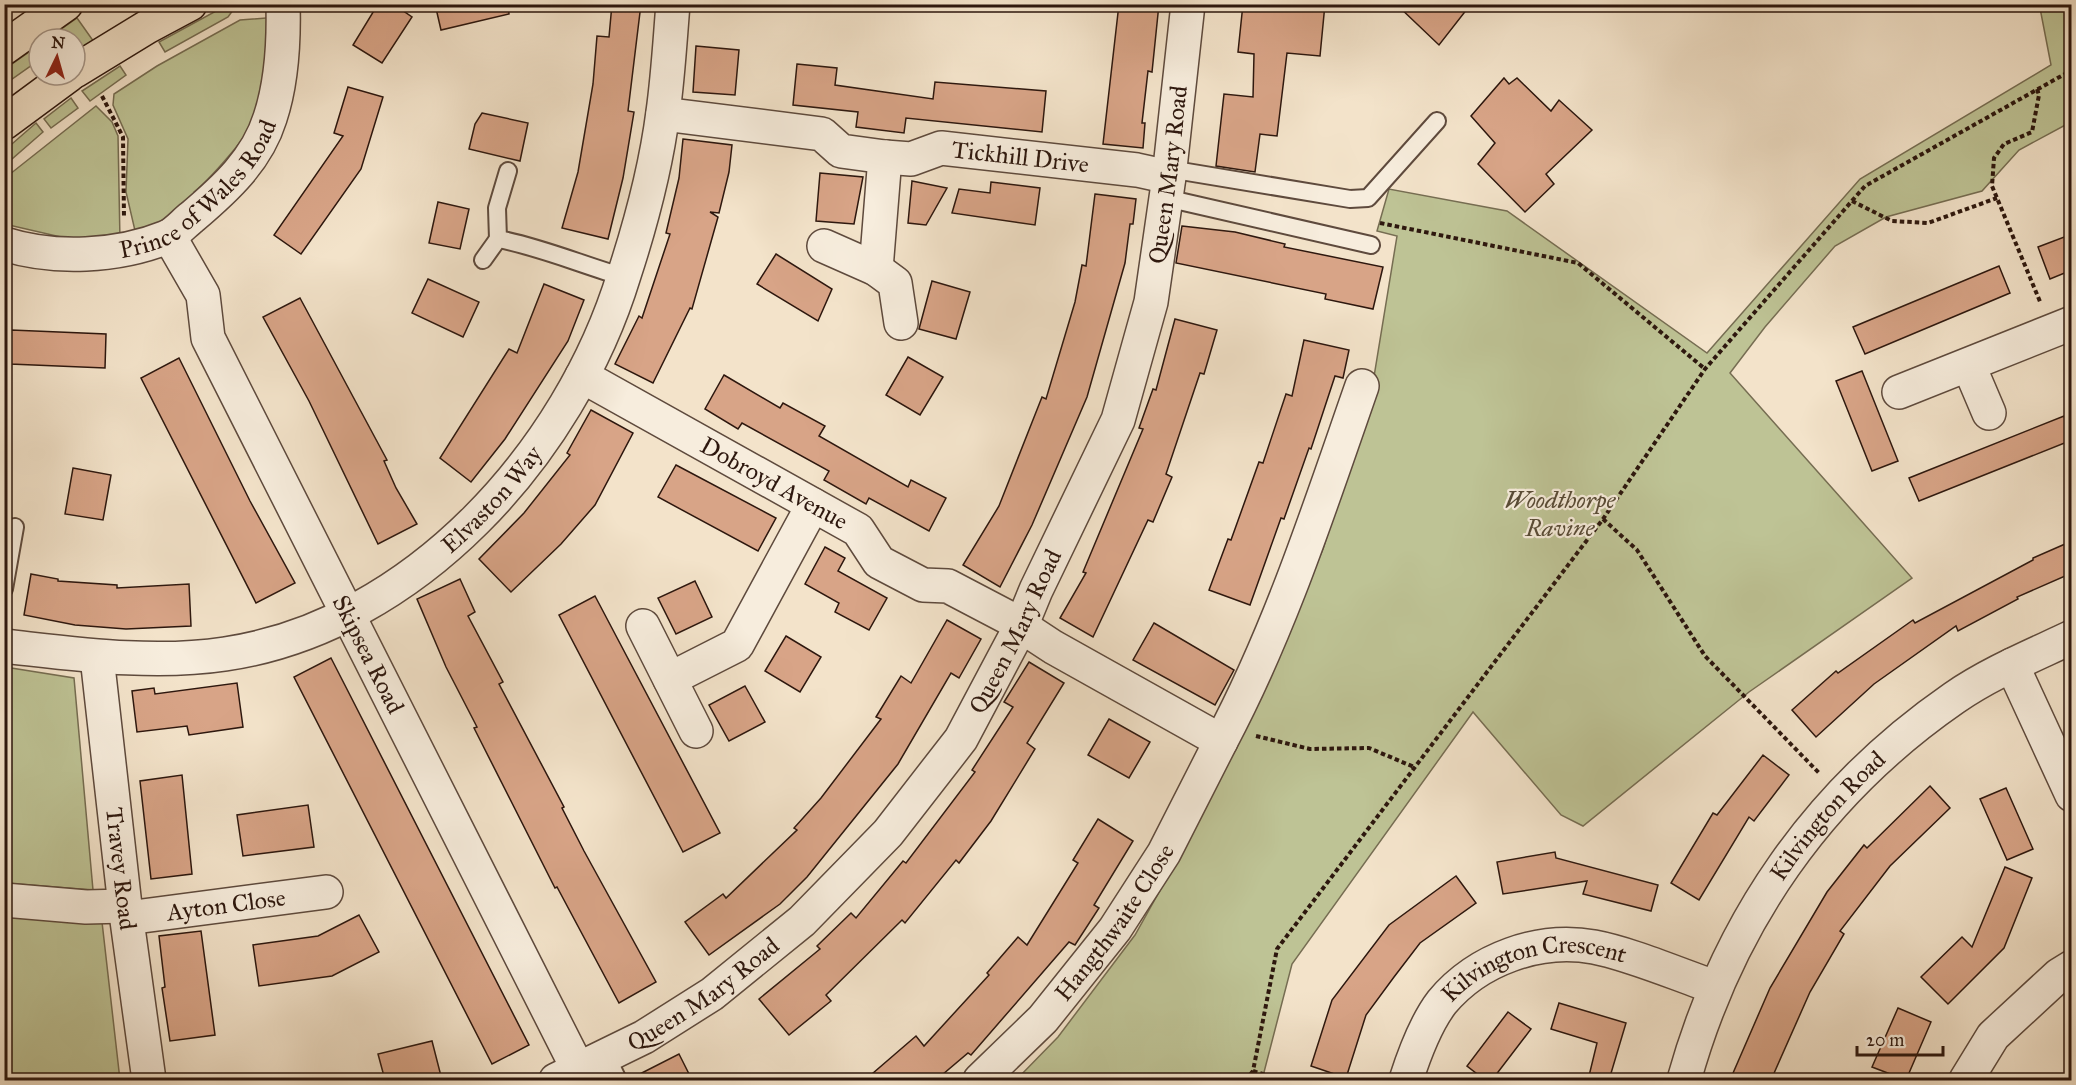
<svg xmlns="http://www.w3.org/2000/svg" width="2076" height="1085" font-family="'IM FELL Great Primer',serif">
  <rect width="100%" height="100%" fill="#f3e3ca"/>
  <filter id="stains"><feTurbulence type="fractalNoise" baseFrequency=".00333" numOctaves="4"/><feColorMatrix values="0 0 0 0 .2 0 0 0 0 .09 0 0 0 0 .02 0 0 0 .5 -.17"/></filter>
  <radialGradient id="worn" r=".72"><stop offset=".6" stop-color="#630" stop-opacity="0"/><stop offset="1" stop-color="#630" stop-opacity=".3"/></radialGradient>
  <g fill="#bec395" stroke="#766d52" stroke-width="1.5">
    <path d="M227 5 236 6 228 17 165 52 159 42Z"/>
    <path d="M2035 5H2071V122L2019 150 1982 191 1886 217 1835 246 1765 327 1730 373 1912 578 1749 692 1583 826 1561 815 1473 712 1292 964 1262 1080H1016L1058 1037 1135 935 1192 833 1262 692 1323 549 1370 401 1397 236 1377 231 1389 189 1507 211 1707 353 1860 179 2051 65 2040 8Z"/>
    <path d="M278 17C274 44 274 75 266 101 259 124 213 176 194 192L193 208 136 235 126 192 128 139 113 105 114 94 157 66 240 20Z"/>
    <path d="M77 18 94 42 75 53V39H47Z"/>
    <path d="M39 45V60L5 84V69Z"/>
    <path d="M120 66 126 75 90 101 82 91Z"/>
    <path d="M71 98 78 108 51 128 44 119Z"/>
    <path d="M96 106 112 122 118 136 120 241 65 238 9 225 5 227V178Z"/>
    <path d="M36 123 43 132 5 165V150Z"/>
    <path d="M5 667 74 678 93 890 5 883Z"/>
    <path d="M4 913 102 922 120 1080H5Z"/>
  </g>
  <g fill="#d8a487" stroke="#2d170e" stroke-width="1.5">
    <path d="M378 4H393L412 17 382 63 353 45Z"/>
    <path d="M435 4H508L509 14 441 30Z"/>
    <path d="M612 4H641L628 111 634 112 623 178 608 239 562 228 578 172 593 84 597 36 609 37Z"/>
    <path d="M1119 4H1159L1152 72 1148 71 1142 123H1145L1143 148 1103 144Z"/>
    <path d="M1243 4H1325L1320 56 1287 53 1277 136 1260 134 1255 172 1216 166 1224 94 1253 97 1254 54 1238 52Z"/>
    <path d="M1396 4H1471L1439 45Z"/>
    <path d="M696 46 739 50 735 95 693 92Z"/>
    <path d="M797 64 837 68 835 85 933 99 935 82 1046 91 1042 132 906 118 904 133 856 127 858 112 793 105Z"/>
    <path d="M1504 78 1509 84 1517 78 1551 111 1559 100 1592 130 1546 174 1554 184 1525 212 1478 164 1495 143 1471 116Z"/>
    <path d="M348 87 383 97 361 169 301 254 274 235 343 136 334 133Z"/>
    <path d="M482 113 528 123 520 161 469 149 475 124Z"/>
    <path d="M683 139 732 145 729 172 719 213 710 212 718 217 692 309 690 308 653 383 615 364 639 316 642 318 670 234 666 233 679 178Z"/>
    <path d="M820 173 863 177 854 224 816 221Z"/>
    <path d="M912 181 947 188 926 225 908 223Z"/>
    <path d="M991 182 1040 188 1035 225 952 213 959 189 990 193Z"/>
    <path d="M1095 194 1136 199 1133 224H1130L1125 263 1087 397 1032 525 1000 587 963 565 999 506 1042 397 1046 399 1075 302 1082 265 1086 266Z"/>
    <path d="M438 202 469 209 460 249 429 243Z"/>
    <path d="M1182 226 1235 232 1285 244 1284 247 1383 267 1373 309 1325 299 1326 294 1176 263Z"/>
    <path d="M2072 234V270L2050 279 2038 247Z"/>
    <path d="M776 254 832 289 818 321 757 284Z"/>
    <path d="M1999 266 2010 293 1865 354 1853 327Z"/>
    <path d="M428 279 479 302 463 337 412 313Z"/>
    <path d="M932 281 970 292 956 339 919 329Z"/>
    <path d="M544 284 584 300 568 341 505 439 471 482 440 458 509 349 517 353Z"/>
    <path d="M300 298 387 460 384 461 396 488 417 524 378 544 309 401 263 317Z"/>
    <path d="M1175 319 1217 330 1204 374 1200 373 1166 474 1172 477 1153 522 1148 520 1093 637 1060 618 1086 573 1083 572 1143 429 1139 428 1153 389 1156 390Z"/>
    <path d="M11 330 106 334 105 368 10 364Z"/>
    <path d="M1304 340 1349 350 1343 378 1335 376 1311 449 1309 448 1284 519 1281 518 1250 605 1209 590 1228 539 1231 540 1259 462 1263 463 1286 394 1292 396Z"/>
    <path d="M908 357 943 377 920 415 886 395Z"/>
    <path d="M179 358 250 501 295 583 256 603 141 378Z"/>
    <path d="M1862 371 1898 461 1872 471 1836 381Z"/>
    <path d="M724 375 780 408 783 403 825 426 819 436 908 487 911 480 946 498 929 531 869 498 866 504 824 480 829 471 742 423 738 429 705 409Z"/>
    <path d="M591 410 633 433 595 505 561 544 511 592 479 559 524 513 570 455 567 453Z"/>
    <path d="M2064 416 2072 440 1919 501 1909 478Z"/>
    <path d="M676 465 776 518 758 551 658 497Z"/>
    <path d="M73 468 111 475 103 520 65 514Z"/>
    <path d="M2072 541V573L2017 597 2018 599 1958 631 1956 626 1874 684 1816 737 1792 710 1836 671 1838 673 1913 620 1915 623 2033 560V558Z"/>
    <path d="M825 547 845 558 838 571 887 598 869 630 835 612 839 603 805 584Z"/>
    <path d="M31 574 58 579V581L117 585V588L189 584 191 626 126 629 75 625 24 615Z"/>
    <path d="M460 579 475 612 468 616 503 682 499 684 564 807 562 808 584 851 656 982 619 1003 557 887 555 888 474 728 477 727 446 667 417 599Z"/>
    <path d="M695 581 712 617 676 634 658 598Z"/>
    <path d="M595 596 720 833 683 852 559 615Z"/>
    <path d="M947 620 981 639 959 678 951 673 898 764 807 877 780 904 709 955 685 922 723 894 726 898 797 830 794 828 821 798 881 719 876 717 901 676 911 683Z"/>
    <path d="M1154 623 1234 670 1215 705 1133 660Z"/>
    <path d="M786 636 821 657 800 692 765 671Z"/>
    <path d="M331 658 529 1045 492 1064 294 677Z"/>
    <path d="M1029 662 1064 683 1027 743 1035 749 991 821 959 863 956 860 905 923 902 920 826 995 831 1001 789 1035 759 999 820 949 817 946 851 913 856 918 903 861 906 863 975 772 972 770 1013 707 1004 702Z"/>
    <path d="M237 683 243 727 189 735 187 726 137 732 132 691 154 688 155 694Z"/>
    <path d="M745 686 765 722 729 741 709 705Z"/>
    <path d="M1109 719 1150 742 1129 778 1088 755Z"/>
    <path d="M1763 755 1789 775 1754 821 1749 817 1699 900 1671 883 1713 813 1717 815Z"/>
    <path d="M182 775 192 874 151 879 140 781Z"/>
    <path d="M1930 786 1950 808 1890 866 1840 931 1844 934 1810 992 1771 1080H1730L1770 988 1827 892 1864 845 1867 848Z"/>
    <path d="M2006 788 2033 849 2007 860 1980 799Z"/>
    <path d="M308 805 314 847 243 856 237 815Z"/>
    <path d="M1098 819 1133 841 1094 905 1099 908 1075 945 1069 942 971 1055 968 1053 936 1080H865L916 1036 924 1046 989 975 987 973 1018 937 1027 945 1078 863 1073 860Z"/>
    <path d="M1555 852 1556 858 1658 885 1651 911 1583 894 1587 881 1503 894 1497 862Z"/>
    <path d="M2005 867 2032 878 2004 948 1948 1004 1921 977 1962 937 1972 947Z"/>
    <path d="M1456 876 1476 903 1420 943 1394 977 1366 1015 1346 1078 1311 1066 1332 1000 1389 925Z"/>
    <path d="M359 915 379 952 332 976 259 986 253 945 318 936Z"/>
    <path d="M201 931 215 1035 170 1041 162 988 165 987 159 936Z"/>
    <path d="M1559 1003 1626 1023 1609 1080H1588L1597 1043 1551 1029Z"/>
    <path d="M1898 1008 1931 1022 1906 1080 1872 1067Z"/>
    <path d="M1508 1012 1531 1029 1492 1080H1485L1467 1066Z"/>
    <path d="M432 1041 442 1080H385L378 1054Z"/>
    <path d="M679 1054 689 1074 676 1080H628Z"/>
  </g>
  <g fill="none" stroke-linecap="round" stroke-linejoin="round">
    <defs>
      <g id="service">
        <path d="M1169 169 1350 199 1368 198 1437 121"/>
        <path d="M1166 198 1371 245"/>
        <path d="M498 239 497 208 508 171"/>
        <path d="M483 260 498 239C541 247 582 265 624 277"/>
        <path d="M4 589 15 527"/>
        <path d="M606 1055 618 1080"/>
      </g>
      <g id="minor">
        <path id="s1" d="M663 114 822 134 841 151 885 157 911 159 941 148 1137 170 1169 177"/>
        <path id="s2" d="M169 236 203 295 208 338 579 1071"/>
        <path id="s3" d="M4 244C54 260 118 257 167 237 176 233 184 223 192 217 225 189 257 160 270 118 282 82 284 41 283 4"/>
        <path d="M824 246 876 269 895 283 901 323"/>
        <path d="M876 269 885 157"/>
        <path d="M1969 366 1989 413"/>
        <path id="s4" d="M582 376 858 530 879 562 923 585 948 586 1009 618 1053 647 1221 741C1281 628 1320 506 1362 386"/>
        <path d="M1899 392 2072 323"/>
        <path d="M643 626 696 731"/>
        <path id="s5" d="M4 646C77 654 152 665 225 654 415 626 570 452 624 275 641 223 656 167 663 112 668 77 670 40 673 4"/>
        <path id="s6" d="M97 657 125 906 149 1080"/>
        <path d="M2012 665 2072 795"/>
        <path d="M670 679 737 645 813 505"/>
        <path d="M4 900 86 907 125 906"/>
        <path id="s7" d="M127 918 326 892"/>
        <path id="s8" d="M556 1080 644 1037 712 994 802 921 888 833 961 739 1022 624 1036 590 1118 420 1151 302 1169 177 1188 4"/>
        <path id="s9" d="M980 1080 1043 1019 1115 929 1164 853 1221 741"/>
        <path id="s10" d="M1406 1080C1414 1055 1425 1024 1442 1002 1478 959 1539 937 1594 947 1631 954 1679 975 1715 987"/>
        <path id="s11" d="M1684 1080C1728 922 1818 792 1954 698 1990 673 2032 656 2072 637"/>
        <path d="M1966 1080 1993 1036 2059 975 2072 967"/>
      </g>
      <g id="trunk">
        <path d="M4 48 66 4"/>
        <path d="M75 71 147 27 190 4"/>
        <path d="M4 123 69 75"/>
      </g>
    </defs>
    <use href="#service" stroke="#5e4a3d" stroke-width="20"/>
    <use href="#minor" stroke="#5e4a3d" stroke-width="36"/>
    <use href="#trunk" stroke="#2d170e" stroke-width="36"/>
    <g stroke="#2d170e" stroke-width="4" stroke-dasharray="4.5 3" stroke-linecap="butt">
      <path d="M2037 89 2039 95 2032 132 2004 144 1994 158 1992 186 2041 304"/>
      <path d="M102 96 123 137 124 218"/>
      <path d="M1852 201 1892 221 1928 223 1997 198"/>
      <path d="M1380 223 1578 263 1705 369"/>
      <path d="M1603 519 1637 550 1705 656 1820 774"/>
      <path d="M1256 736 1310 749 1369 748 1414 767"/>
      <path d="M1253 1071 1283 1080"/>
      <path d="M1246 1080 1253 1071 1277 949 1603 519 1705 369 1865 186 2072 70"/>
    </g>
    <use href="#service" stroke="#f7eddd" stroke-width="16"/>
    <use href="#minor" stroke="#f7eddd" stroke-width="33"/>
    <use href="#trunk" stroke="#f3e3ca" stroke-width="33"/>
  </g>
  <g text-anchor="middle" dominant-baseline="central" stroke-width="4.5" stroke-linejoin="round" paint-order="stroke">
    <g font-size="24" fill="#2d170e" stroke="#f7eddd">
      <text stroke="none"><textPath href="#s1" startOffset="368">Tickhill Drive</textPath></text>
      <text stroke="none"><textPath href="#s8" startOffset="1143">Queen Mary Road</textPath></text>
      <text stroke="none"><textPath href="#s3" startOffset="220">Prince of Wales Road</textPath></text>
      <text stroke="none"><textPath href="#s4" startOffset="220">Dobroyd Avenue</textPath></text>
      <text stroke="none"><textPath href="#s5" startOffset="537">Elvaston Way</textPath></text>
      <text stroke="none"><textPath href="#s8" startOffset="657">Queen Mary Road</textPath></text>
      <text stroke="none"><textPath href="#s2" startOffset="466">Skipsea Road</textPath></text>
      <text stroke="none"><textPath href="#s11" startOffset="304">Kilvington Road</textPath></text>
      <text stroke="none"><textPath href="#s6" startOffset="213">Travey Road</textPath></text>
      <text stroke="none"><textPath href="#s7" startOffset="100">Ayton Close</textPath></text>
      <text stroke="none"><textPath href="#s9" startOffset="208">Hangthwaite Close</textPath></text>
      <text stroke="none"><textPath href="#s10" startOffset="190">Kilvington Crescent</textPath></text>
      <text stroke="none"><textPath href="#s8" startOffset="171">Queen Mary Road</textPath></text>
    </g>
    <g font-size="24" font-style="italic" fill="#584b36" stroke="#f7eddd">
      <text x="1560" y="500">Woodthorpe<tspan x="1560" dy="28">Ravine</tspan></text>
    </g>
  </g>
  <rect width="2076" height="1085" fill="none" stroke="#f3e3ca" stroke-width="24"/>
  <rect x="6" y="6" width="2064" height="1073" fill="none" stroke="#2d170e" stroke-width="3"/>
  <rect x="12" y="12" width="2052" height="1061" fill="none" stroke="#2d170e" stroke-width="1.5"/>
  <g transform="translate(57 57) rotate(5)"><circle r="28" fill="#f7eddd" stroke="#a6978a" stroke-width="1.5"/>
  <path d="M0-4.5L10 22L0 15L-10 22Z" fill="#8f2418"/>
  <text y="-9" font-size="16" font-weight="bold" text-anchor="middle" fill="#2d170e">N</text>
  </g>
  <path d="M1857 1046v9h86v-9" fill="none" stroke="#2d170e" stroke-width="3"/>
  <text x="1866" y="1046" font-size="18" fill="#2d170e" stroke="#f7eddd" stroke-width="4.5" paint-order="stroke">20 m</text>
  <rect width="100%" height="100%" filter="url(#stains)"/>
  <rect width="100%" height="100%" fill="url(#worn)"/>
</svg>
